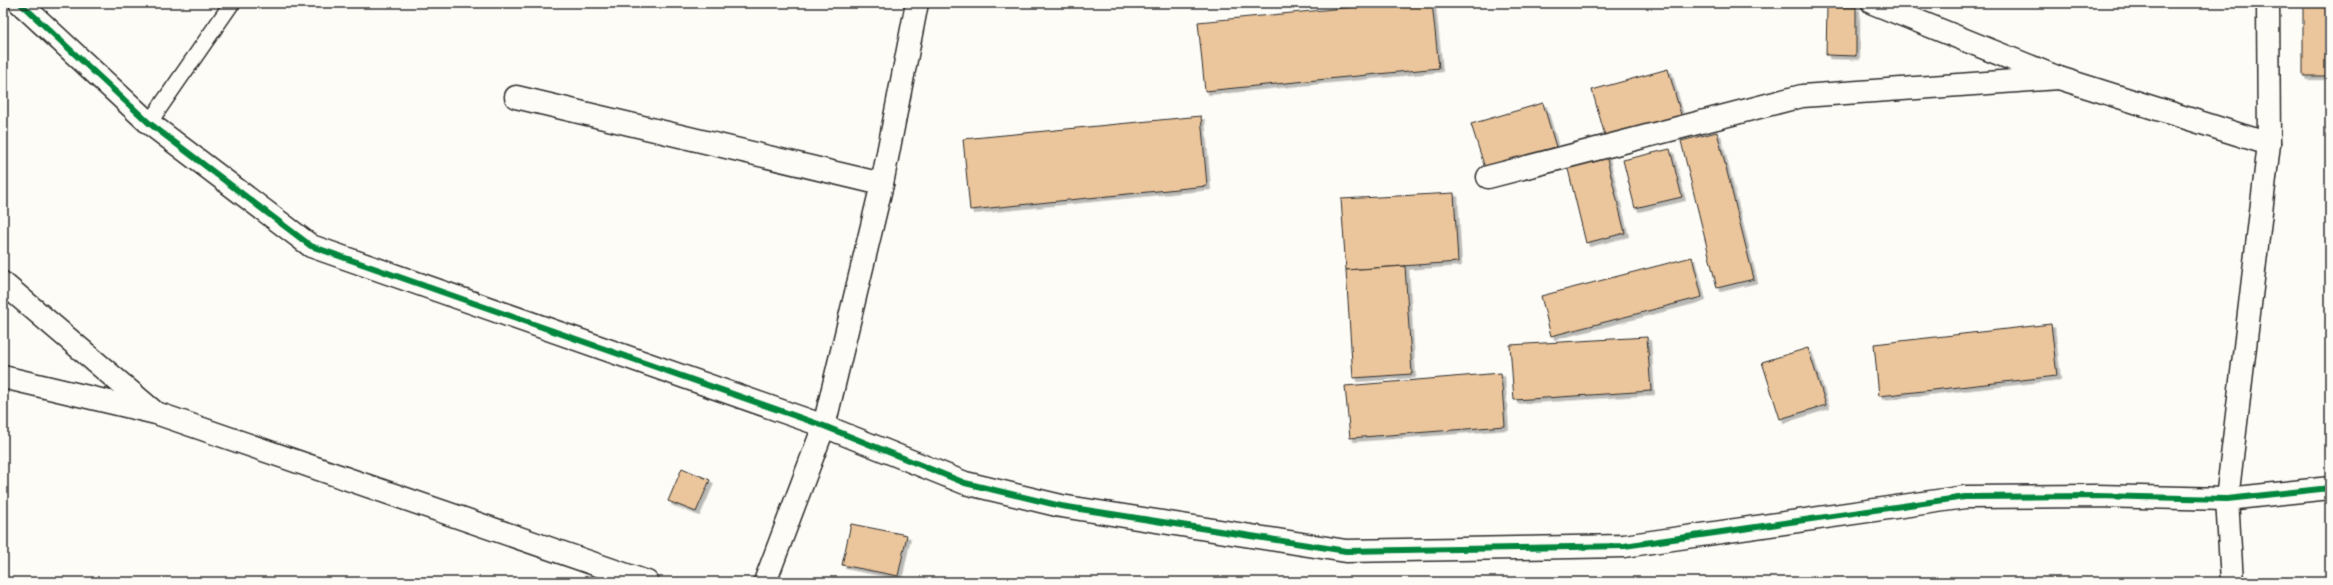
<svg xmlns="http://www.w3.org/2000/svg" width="2333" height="585" font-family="Pangolin,sans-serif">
  <defs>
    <filter id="shadow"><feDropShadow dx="3.5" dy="3.5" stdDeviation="0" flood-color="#0004"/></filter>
  </defs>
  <rect width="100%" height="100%" fill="#fdfcf7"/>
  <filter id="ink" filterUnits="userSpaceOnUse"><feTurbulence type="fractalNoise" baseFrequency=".025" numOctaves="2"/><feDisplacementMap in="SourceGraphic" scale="8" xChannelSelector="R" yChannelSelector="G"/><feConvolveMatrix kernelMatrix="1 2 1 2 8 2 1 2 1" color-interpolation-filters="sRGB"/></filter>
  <g filter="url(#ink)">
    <g fill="#ebc59b" stroke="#2b2b2b" filter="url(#shadow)">
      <path d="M1396 3H1432L1439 68 1205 91 1198 22Z"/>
      <rect x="2303" y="4" width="27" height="72"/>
      <path d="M1827 7H1856V56L1826 55Z"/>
      <path d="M1668 69 1682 118 1606 139 1592 90Z"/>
      <path d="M1543 103 1556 147 1485 168 1471 124Z"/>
      <path d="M1201 116 1207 186 970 210 963 139Z"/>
      <path d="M1717 132 1754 279 1717 288 1681 141Z"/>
      <path d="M1670 149 1682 197 1635 208 1623 160Z"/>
      <path d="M1606 155 1625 233 1586 243 1567 165Z"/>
      <path d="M1454 193 1458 262 1346 270 1341 199Z"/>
      <path d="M1692 257 1702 297 1551 336 1541 296Z"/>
      <path d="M1405 266 1412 374 1353 378 1346 270Z"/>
      <path d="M2051 324 2057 376 1879 396 1874 344Z"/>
      <path d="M1647 337 1651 391 1514 400 1510 345Z"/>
      <path d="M1808 348 1826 405 1780 419 1762 362Z"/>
      <path d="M1501 373 1505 426 1350 438 1345 386Z"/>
      <path d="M682 468 710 480 696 512 668 501Z"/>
      <path d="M851 524 907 535 898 576 842 565Z"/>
      <path d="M2144 578V582H2071Z"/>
    </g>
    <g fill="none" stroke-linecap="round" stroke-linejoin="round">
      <defs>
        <path id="service" d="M149 123 232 3"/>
        <g id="minor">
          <path d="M20 3 149 123 311 246 824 426 965 483 1061 506 1346 551 1624 546 1965 497 2096 496 2227 499 2330 488"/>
          <path d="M1873 3 2059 78 2269 144"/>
          <path d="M516 97 882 184"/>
          <path d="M1488 177 1802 96 2059 78"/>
          <path d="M3 283 152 410"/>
          <path d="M3 377 156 413 647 582"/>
          <path d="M765 582 824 426 882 184 917 3"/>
          <path d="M2232 582 2227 499 2269 144 2268 3"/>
        </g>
      </defs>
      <use href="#service" stroke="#2b2b2b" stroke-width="18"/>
      <use href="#minor" stroke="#2b2b2b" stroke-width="25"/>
      <use href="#service" stroke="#fdfcf7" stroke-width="15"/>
      <use href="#minor" stroke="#fdfcf7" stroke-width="22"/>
      <defs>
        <path id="cycleway" d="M20 3 149 123 311 246 824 426 965 483 1061 506 1346 551 1624 546 1965 497 2096 496 2227 499 2330 488"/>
      </defs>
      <use href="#cycleway" stroke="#fdfcf7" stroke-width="8"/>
      <use href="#cycleway" stroke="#00873e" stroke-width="6"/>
    </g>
  </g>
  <rect width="2333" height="585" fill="none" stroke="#fdfcf7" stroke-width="16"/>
  <rect x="8" y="8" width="2317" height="569" fill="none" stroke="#2b2b2b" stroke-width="1.5" filter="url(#ink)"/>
</svg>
